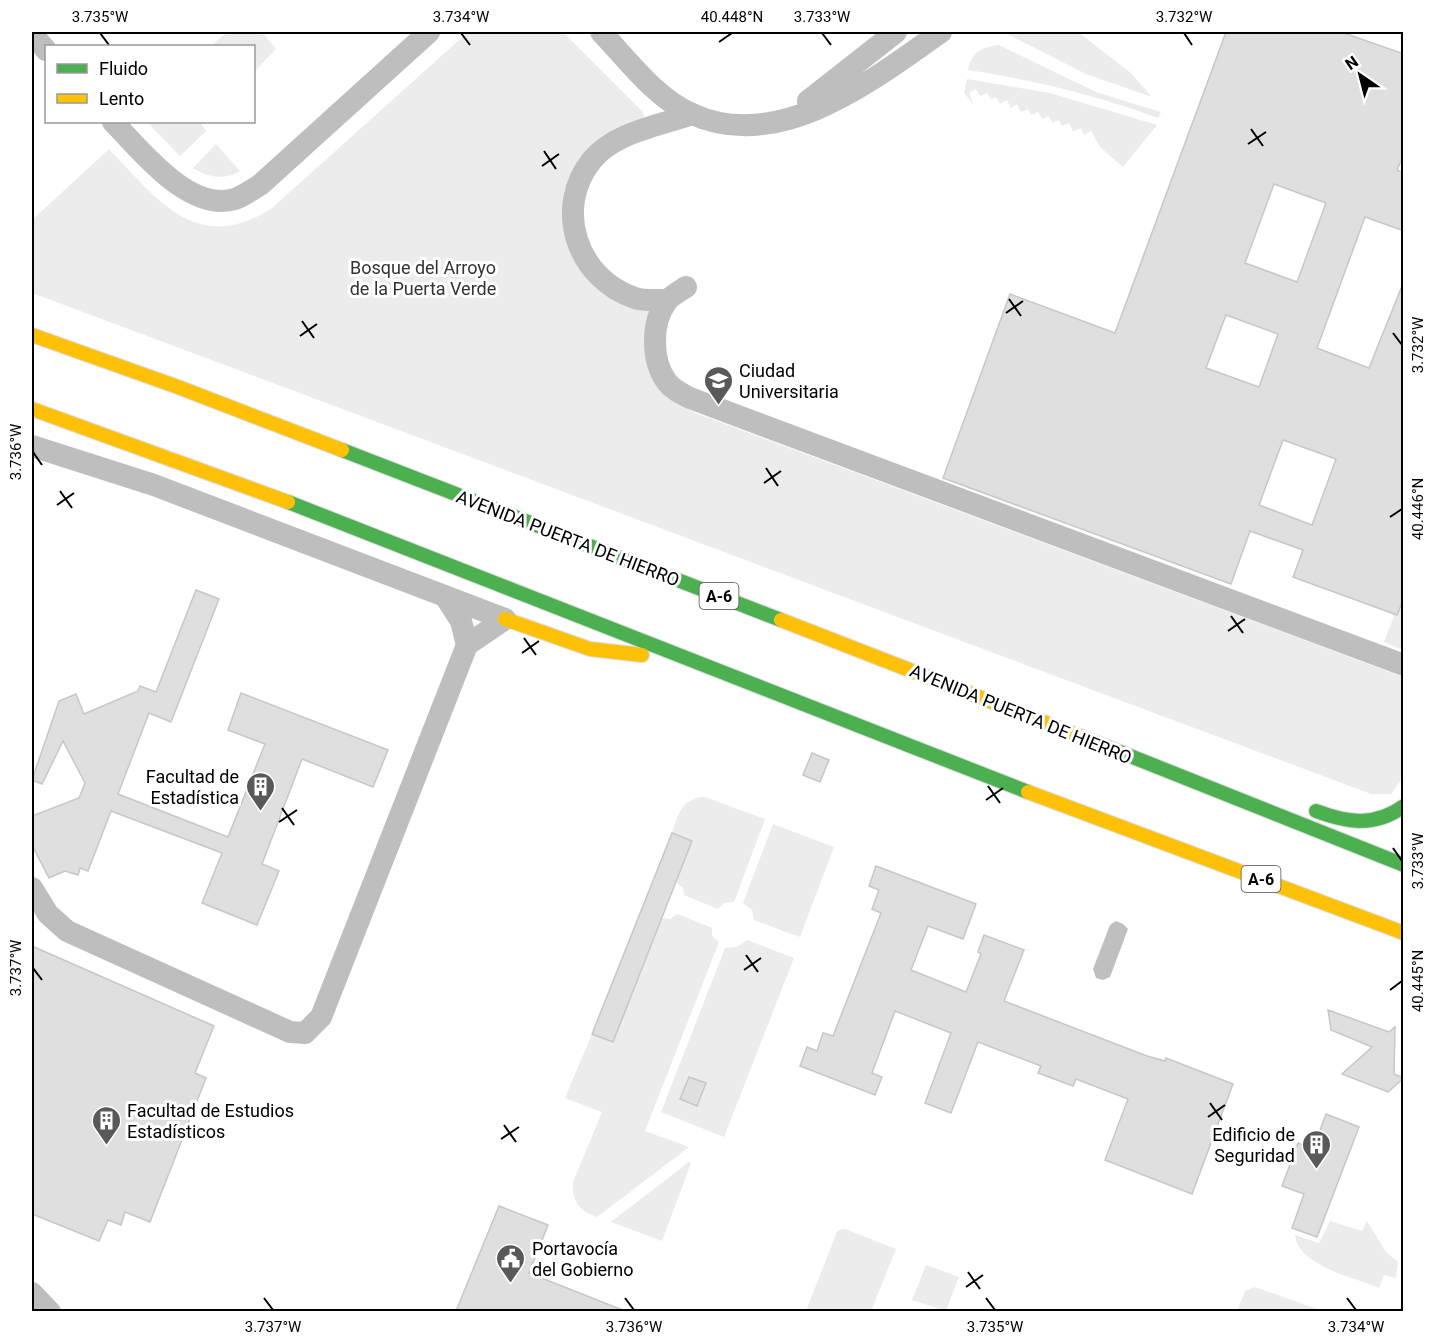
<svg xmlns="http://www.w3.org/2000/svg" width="1435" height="1343" font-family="Roboto,sans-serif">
  <rect width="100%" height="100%" fill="#fff"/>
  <g fill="#ececec">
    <path d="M227 32H262L276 49 254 72V46H211Z"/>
    <path d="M468 32H563L643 112 644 118 590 153 576 258 654 309C639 365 640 380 693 412L1403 677V777L1391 794H1371L32 293V220L109 149C157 199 197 257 272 208Z"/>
    <path d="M1003 32H1078L1131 73 1152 97 1086 74Z"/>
    <path d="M999 45 1096 92 1161 112 1158 118C1097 95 1033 80 968 70 972 52 981 47 999 45Z"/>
    <path d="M967 79 1050 93 1157 125 1123 167 1100 147 1091 131 1084 135 1081 128 1073 131 1069 123 1062 126 1059 120 1052 123 1049 116 1042 119 1038 112 1031 115 1028 109 1021 112 1017 104 1011 108 1007 100 1000 104 996 97 991 99 987 93 980 96 976 89 969 93 974 105 964 93Z"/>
    <path d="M147 122H200L206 131 180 156Z"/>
    <path d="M216 144 240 171C223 181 208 177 193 168Z"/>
    <path d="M1403 593V650L1384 642Z"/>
    <path d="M705 797 765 819 734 902 724 903 718 909 684 895 683 888 676 882 692 841 672 833C678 814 682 798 705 797Z"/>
    <path d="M773 824 834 847 800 937 754 920 752 910 743 903Z"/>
    <path d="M678 914 712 928V936L719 942 645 1131 689 1147 597 1217C579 1211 572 1201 573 1182L602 1112 565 1098 592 1034 662 918 670 919Z"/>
    <path d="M747 940 794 958 724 1137 661 1112 725 948 737 947Z"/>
    <path d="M689 1162 691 1163 662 1241 611 1222Z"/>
    <path d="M1330 1221 1362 1231 1367 1221 1386 1252 1398 1262 1396 1278 1384 1275 1379 1288C1354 1277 1298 1266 1295 1235L1319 1243Z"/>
    <path d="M845 1229 896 1249 871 1311H806L836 1234 838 1230Z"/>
    <path d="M926 1265 959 1277 946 1311 912 1300Z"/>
    <path d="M1255 1287 1323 1311H1237L1245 1291Z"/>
  </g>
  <path fill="#bfbfbf" d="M1116 921 1123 924 1128 929 1110 977 1103 980 1096 978 1093 969 1110 925Z"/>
  <g fill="#dfdfdf" stroke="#c7c7c7" stroke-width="1.5" fill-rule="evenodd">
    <path d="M1226 32H1341L1404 54V154L1397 170 1404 173V231L1365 217 1317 348 1369 368 1404 281V598L1397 615 1293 577 1303 550 1250 531 1231 584 943 478 1010 294 1115 333ZM1274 184 1326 203 1297 282 1245 263ZM1226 315 1278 334 1259 387 1206 368ZM1283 440 1336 459 1312 525 1259 505Z"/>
    <path d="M196 590 219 599 171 722 149 713 118 794 228 837 265 744 228 730 241 693 388 750 373 787 302 759 262 864 279 871 257 925 202 903 222 853 111 811 88 871 80 868 78 875 65 871 49 878 32 845V816L79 798 85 783 63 741 42 784 32 780 59 701 76 694 84 714 138 691 140 686 156 692Z"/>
    <path d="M812 753 829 760 820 782 803 775Z"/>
    <path d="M672 833 692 841 613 1042 592 1034Z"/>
    <path d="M876 866 976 904 963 939 928 926 911 970 966 992 981 954 978 952 984 935 1024 950 1004 1001 1147 1056 1165 1061 1166 1058 1233 1084 1192 1194 1105 1160 1128 1099 1076 1079 1073 1086 1038 1073 1041 1066 978 1042 951 1113 925 1103 951 1033 895 1011 872 1073 882 1077 875 1095 800 1066 807 1047 817 1051 823 1033 833 1036 881 913 872 909 879 890 869 886Z"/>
    <path d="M32 946 214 1026 195 1073 206 1078 150 1222 125 1212 121 1225 108 1220 99 1241 32 1214Z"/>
    <path d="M1328 1010 1389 1032 1395 1027 1394 1074 1404 1078 1388 1092 1342 1074 1372 1047 1331 1030Z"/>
    <path d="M689 1077 706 1083 697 1106 680 1099Z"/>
    <path d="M1326 1114 1359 1127 1317 1237 1292 1228 1304 1194 1282 1186 1298 1143 1313 1149Z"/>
    <path d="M499 1206 548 1225 529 1273 625 1311H456Z"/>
  </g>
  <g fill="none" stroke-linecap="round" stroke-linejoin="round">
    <defs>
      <g id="fast">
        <path d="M342 450 781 620"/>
        <path d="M288 502 1028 792"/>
        <path d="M1105 746 1404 865"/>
        <path d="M1316 811C1348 823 1375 827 1404 806"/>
      </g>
      <g id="slow">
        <path d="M32 335 178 387 342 450"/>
        <path d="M32 409 288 502"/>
        <path d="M505 619 590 649 642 655"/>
        <path d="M781 620 1105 746"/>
        <path d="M1028 792 1404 933"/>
      </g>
    </defs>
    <use href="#fast" stroke="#dbdbdb" stroke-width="16"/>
    <use href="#slow" stroke="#dbdbdb" stroke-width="16"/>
    <g stroke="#bebebe" stroke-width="22">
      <path d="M601 32C628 60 655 98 692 114 780 154 874 79 941 32"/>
      <path d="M32 34 46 50"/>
      <path d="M808 101 896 32"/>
      <path d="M113 122C141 150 189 213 235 199 243 196 252 190 260 185L429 32"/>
      <path d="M686 287C680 291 671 296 667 301 651 322 651 361 667 382 673 390 682 394 690 398L1404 665"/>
      <path d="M667 300C657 300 644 301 635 298 577 279 553 208 592 160 615 132 659 126 692 114"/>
      <path d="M32 446 154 485 505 619"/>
      <path d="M445 596 461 621 467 645"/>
      <path d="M32 888 48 914 67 931 290 1032 305 1033 321 1017 467 645 505 619"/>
      <path d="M32 1293 50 1312"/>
    </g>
    <use href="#fast" stroke="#4caf50" stroke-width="14"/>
    <use href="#slow" stroke="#ffc107" stroke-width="14"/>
  </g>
  <path fill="none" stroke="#000" stroke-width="2" d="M100 33 109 45M461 33 470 45M822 33 831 45M1184 33 1192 45M719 42 732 33M1251 129 1263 146M1248 144 1266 132M544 151 556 169M542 166 559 154M1009 299 1021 316M1006 313 1023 301M302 321 314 338M1393 333 1402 345M300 336 317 324M33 452 42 465M766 468 778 486M764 483 781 471M60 491 72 508M57 505 74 493M1390 517 1402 509M1231 616 1243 633M1228 631 1245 619M524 638 536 655M522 653 539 641M988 786 1000 803M986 800 1003 788M282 808 294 825M279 822 297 810M1393 848 1402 861M746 955 758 972M33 968 42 980M744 970 761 958M1390 990 1402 981M1210 1103 1222 1120M1208 1117 1225 1105M504 1125 516 1142M501 1139 519 1127M968 1272 980 1289M966 1287 983 1275M264 1298 273 1310M625 1298 634 1310M986 1298 995 1310M1347 1298 1356 1310"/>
  <defs>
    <symbol id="university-pin" viewBox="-11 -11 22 30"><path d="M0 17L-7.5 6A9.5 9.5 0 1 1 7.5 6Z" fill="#595959" stroke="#fff"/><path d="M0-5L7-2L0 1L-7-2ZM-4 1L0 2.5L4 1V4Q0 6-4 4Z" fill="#fff"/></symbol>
    <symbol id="building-pin" viewBox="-11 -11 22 30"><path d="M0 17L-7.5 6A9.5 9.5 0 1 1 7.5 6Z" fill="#595959" stroke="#fff"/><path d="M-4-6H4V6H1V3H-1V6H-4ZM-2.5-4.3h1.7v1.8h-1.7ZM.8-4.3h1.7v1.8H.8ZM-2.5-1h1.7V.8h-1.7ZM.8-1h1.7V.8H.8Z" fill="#fff"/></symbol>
    <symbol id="civic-pin" viewBox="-11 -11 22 30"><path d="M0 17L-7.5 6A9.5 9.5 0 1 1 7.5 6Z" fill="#595959" stroke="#fff"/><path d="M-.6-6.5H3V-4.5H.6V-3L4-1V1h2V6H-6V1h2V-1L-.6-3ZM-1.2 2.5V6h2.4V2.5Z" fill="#fff"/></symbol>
  </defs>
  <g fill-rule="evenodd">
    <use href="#university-pin" x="702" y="364" width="33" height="45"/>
    <use href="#building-pin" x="244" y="770" width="33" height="45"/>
    <use href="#building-pin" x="90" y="1104" width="33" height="45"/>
    <use href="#building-pin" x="1300" y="1128" width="33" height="45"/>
    <use href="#civic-pin" x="494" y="1242" width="33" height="45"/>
  </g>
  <g text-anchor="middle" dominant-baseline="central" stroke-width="6" stroke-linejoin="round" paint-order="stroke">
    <g fill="#fff" stroke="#4c4c4c" stroke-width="1.5">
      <rect x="699.5" y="583" width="39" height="26" rx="4.5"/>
      <rect x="1241.5" y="866" width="39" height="26" rx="4.5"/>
    </g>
    <g font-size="16" font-weight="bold" fill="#000">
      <text x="719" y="596">A-6</text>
      <text x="1261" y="879">A-6</text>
    </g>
    <g font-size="18" fill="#333" stroke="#fff">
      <text x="423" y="267">Bosque del Arroyo<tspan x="423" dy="21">de la Puerta Verde</tspan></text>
    </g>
    <g font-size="18" fill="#000" stroke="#fff" text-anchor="start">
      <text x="739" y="370">Ciudad<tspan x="739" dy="21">Universitaria</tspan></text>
      <text x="239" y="776" text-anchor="end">Facultad de<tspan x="239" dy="21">Estadística</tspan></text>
      <text x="127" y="1110">Facultad de Estudios<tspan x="127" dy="21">Estadísticos</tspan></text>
      <text x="1295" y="1134" text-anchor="end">Edificio de<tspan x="1295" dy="21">Seguridad</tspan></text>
      <text x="532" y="1248">Portavocía<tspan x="532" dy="21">del Gobierno</tspan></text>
    </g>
    <g font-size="18" fill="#000" stroke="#fff">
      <text transform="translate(568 538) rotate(21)">AVENIDA PUERTA DE HIERRO</text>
      <text transform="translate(1021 714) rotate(22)">AVENIDA PUERTA DE HIERRO</text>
    </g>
  </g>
  <rect width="1435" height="1343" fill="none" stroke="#ffffff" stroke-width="66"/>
  <rect x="45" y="45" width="210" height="78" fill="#ffffff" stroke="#999999" stroke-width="1.5"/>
  <rect x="57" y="64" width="30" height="9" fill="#4caf50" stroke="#999999" stroke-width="1.5"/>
  <text x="99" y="75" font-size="18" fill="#000000">Fluido</text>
  <rect x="57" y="94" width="30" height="9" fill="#ffc107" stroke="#999999" stroke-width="1.5"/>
  <text x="99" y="105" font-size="18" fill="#000000">Lento</text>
  <g transform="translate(1360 75) rotate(325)" stroke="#ffffff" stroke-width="4.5" paint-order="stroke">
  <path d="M0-4.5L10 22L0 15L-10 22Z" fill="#000000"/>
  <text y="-9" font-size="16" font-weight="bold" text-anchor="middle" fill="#000000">N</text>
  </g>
  <rect x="33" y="33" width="1369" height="1277" fill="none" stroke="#000" stroke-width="2"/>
  <g font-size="15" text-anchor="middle" fill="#000">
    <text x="100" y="22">3.735°W</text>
    <text x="461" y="22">3.734°W</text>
    <text x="732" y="22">40.448°N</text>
    <text x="822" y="22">3.733°W</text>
    <text x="1184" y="22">3.732°W</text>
    <text transform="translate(1418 345) rotate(-90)" y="5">3.732°W</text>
    <text transform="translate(16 452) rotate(-90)" y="5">3.736°W</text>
    <text transform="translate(1418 509) rotate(-90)" y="5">40.446°N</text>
    <text transform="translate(1418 861) rotate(-90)" y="5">3.733°W</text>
    <text transform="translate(16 968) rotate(-90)" y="5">3.737°W</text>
    <text transform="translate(1418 981) rotate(-90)" y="5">40.445°N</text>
    <text x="273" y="1332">3.737°W</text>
    <text x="634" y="1332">3.736°W</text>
    <text x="995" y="1332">3.735°W</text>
    <text x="1356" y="1332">3.734°W</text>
  </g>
</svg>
